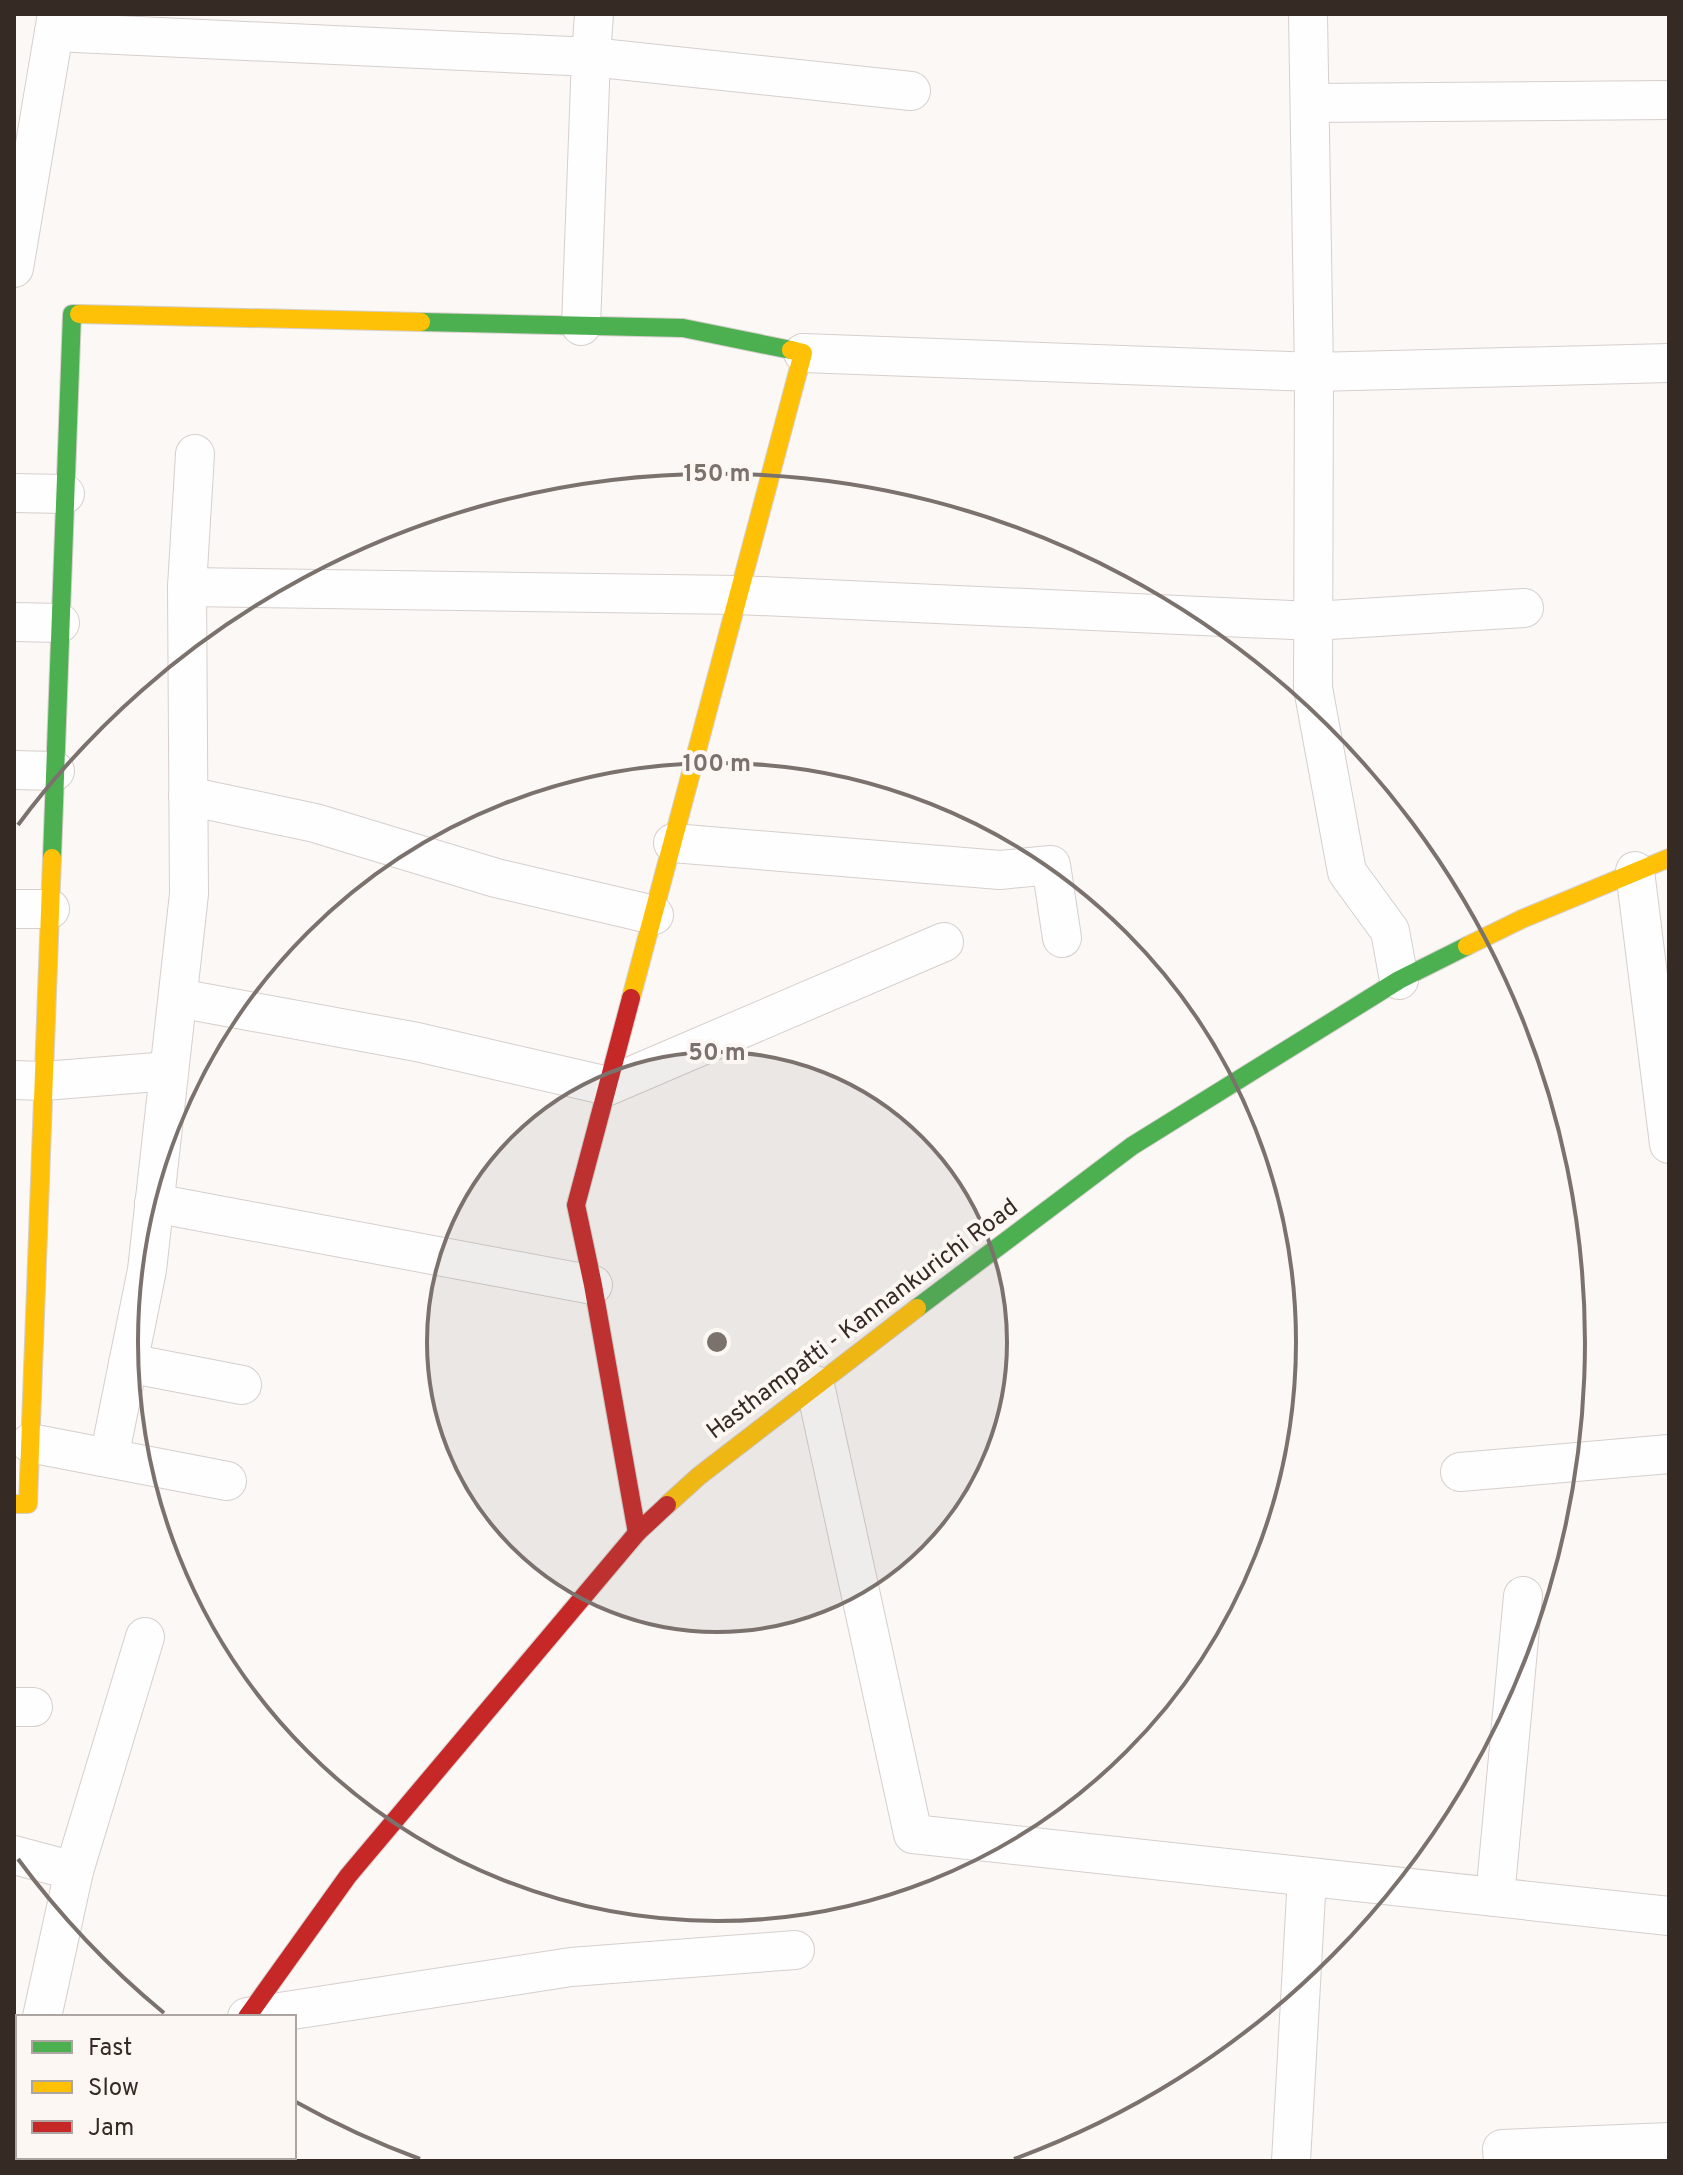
<svg xmlns="http://www.w3.org/2000/svg" width="1683" height="2175" font-family="Overpass,sans-serif">
  <rect width="100%" height="100%" fill="#fbf8f6"/>
  <g fill="none" stroke-linecap="round" stroke-linejoin="round">
    <defs>
      <g id="street">
        <path d="M1308 14 1314 372 1313 688 1347 872 1390 931 1399 980"/>
        <path d="M54 32 591 57 594 14"/>
        <path d="M1310 103 1669 100"/>
        <path d="M14 268 57 14"/>
        <path d="M581 326 591 57 911 91"/>
        <path d="M803 353 1314 372 1669 363"/>
        <path d="M14 493 65 494"/>
        <path d="M187 587 738 595 1313 621 1524 608"/>
        <path d="M14 622 60 623"/>
        <path d="M14 770 55 771"/>
        <path d="M188 796 315 823 496 878 654 915"/>
        <path d="M673 843 1000 870 1051 865 1062 938"/>
        <path d="M1635 871 1669 1144"/>
        <path d="M14 909H50"/>
        <path d="M178 998 417 1042 608 1086 944 942"/>
        <path d="M14 1080 44 1081 169 1071"/>
        <path d="M154 1203 593 1285"/>
        <path d="M128 1363 242 1385"/>
        <path d="M815 1385 913 1834 1669 1916"/>
        <path d="M30 1443 227 1481"/>
        <path d="M109 1458 147 1270 189 894 187 587 195 454"/>
        <path d="M1460 1472 1669 1454"/>
        <path d="M14 1707H33"/>
        <path d="M14 1855 74 1871"/>
        <path d="M1495 1897 1523 1596"/>
        <path d="M42 2017 74 1871 145 1637"/>
        <path d="M247 2017 571 1967 795 1950"/>
        <path d="M24 2161V2157"/>
        <path d="M1291 2161 1307 1877"/>
        <path d="M1503 2161 1502 2149 1669 2142"/>
      </g>
      <g id="fast">
        <path d="M421 322 683 328 791 350"/>
        <path d="M52 858 72 314H79"/>
        <path d="M917 1308 1132 1146 1399 980 1467 946"/>
        <path d="M213 2157 215 2161"/>
      </g>
      <g id="slow">
        <path d="M79 314 421 322"/>
        <path d="M1467 946 1522 919 1669 858"/>
        <path d="M631 998 803 353 791 350"/>
        <path d="M14 1504H28L52 858"/>
        <path d="M667 1505 699 1476 917 1308"/>
        <path d="M53 2161 59 2157"/>
      </g>
      <g id="jam">
        <path d="M631 998 576 1205 593 1285 637 1533"/>
        <path d="M247 2017 348 1876 637 1533 667 1505"/>
      </g>
    </defs>
    <use href="#street" stroke="#d6cfcc" stroke-width="40"/>
    <use href="#fast" stroke="#d6cfcc" stroke-width="20"/>
    <use href="#slow" stroke="#d6cfcc" stroke-width="20"/>
    <use href="#jam" stroke="#d6cfcc" stroke-width="20"/>
    <use href="#street" stroke="#fefefe" stroke-width="38"/>
    <use href="#fast" stroke="#4caf50" stroke-width="18"/>
    <use href="#slow" stroke="#ffc107" stroke-width="18"/>
    <use href="#jam" stroke="#c62828" stroke-width="18"/>
  </g>
  <circle cx="717" cy="1342" r="290" fill="#7b726e" fill-opacity=".12"/>
  <g fill="none" stroke="#7b726e" stroke-width="4">
    <circle cx="717" cy="1342" r="290"/>
    <circle cx="717" cy="1342" r="579"/>
    <path d="M420 2159A869 869 0 0 1 296 2102M164 2013A869 869 0 0 1 18 1859M18 825A869 869 0 1 1 1014 2159"/>
  </g>
  <g text-anchor="middle" dominant-baseline="central" stroke-width="8" stroke-linejoin="round" paint-order="stroke">
    <g font-size="24" fill="#362a25" stroke="#fdf7f4">
      <text transform="translate(863 1320) rotate(-37)">Hasthampatti - Kannankurichi Road</text>
    </g>
  </g>
  <circle cx="717" cy="1342" r="12" fill="#7b726e" stroke="#fdf7f4" stroke-width="4"/>
  <g font-size="24" text-anchor="middle" font-weight="bold" fill="#7b726e" stroke="#fdf7f4" stroke-width="8" stroke-linejoin="round" paint-order="stroke">
    <text x="717" y="481">150 m</text>
    <text x="717" y="771">100 m</text>
    <text x="717" y="1060">50 m</text>
  </g>
  <rect width="1683" height="2175" fill="none" stroke="#362a25" stroke-width="32"/>
  <rect x="16" y="2015" width="280" height="144" fill="#fdf7f4" stroke="#ada5a1" stroke-width="2"/>
  <rect x="32" y="2041" width="40" height="12" fill="#4caf50" stroke="#ada5a1" stroke-width="2"/>
  <text x="88" y="2055" font-size="24" fill="#362a25">Fast</text>
  <rect x="32" y="2081" width="40" height="12" fill="#ffc107" stroke="#ada5a1" stroke-width="2"/>
  <text x="88" y="2095" font-size="24" fill="#362a25">Slow</text>
  <rect x="32" y="2121" width="40" height="12" fill="#c62828" stroke="#ada5a1" stroke-width="2"/>
  <text x="88" y="2135" font-size="24" fill="#362a25">Jam</text>
</svg>
